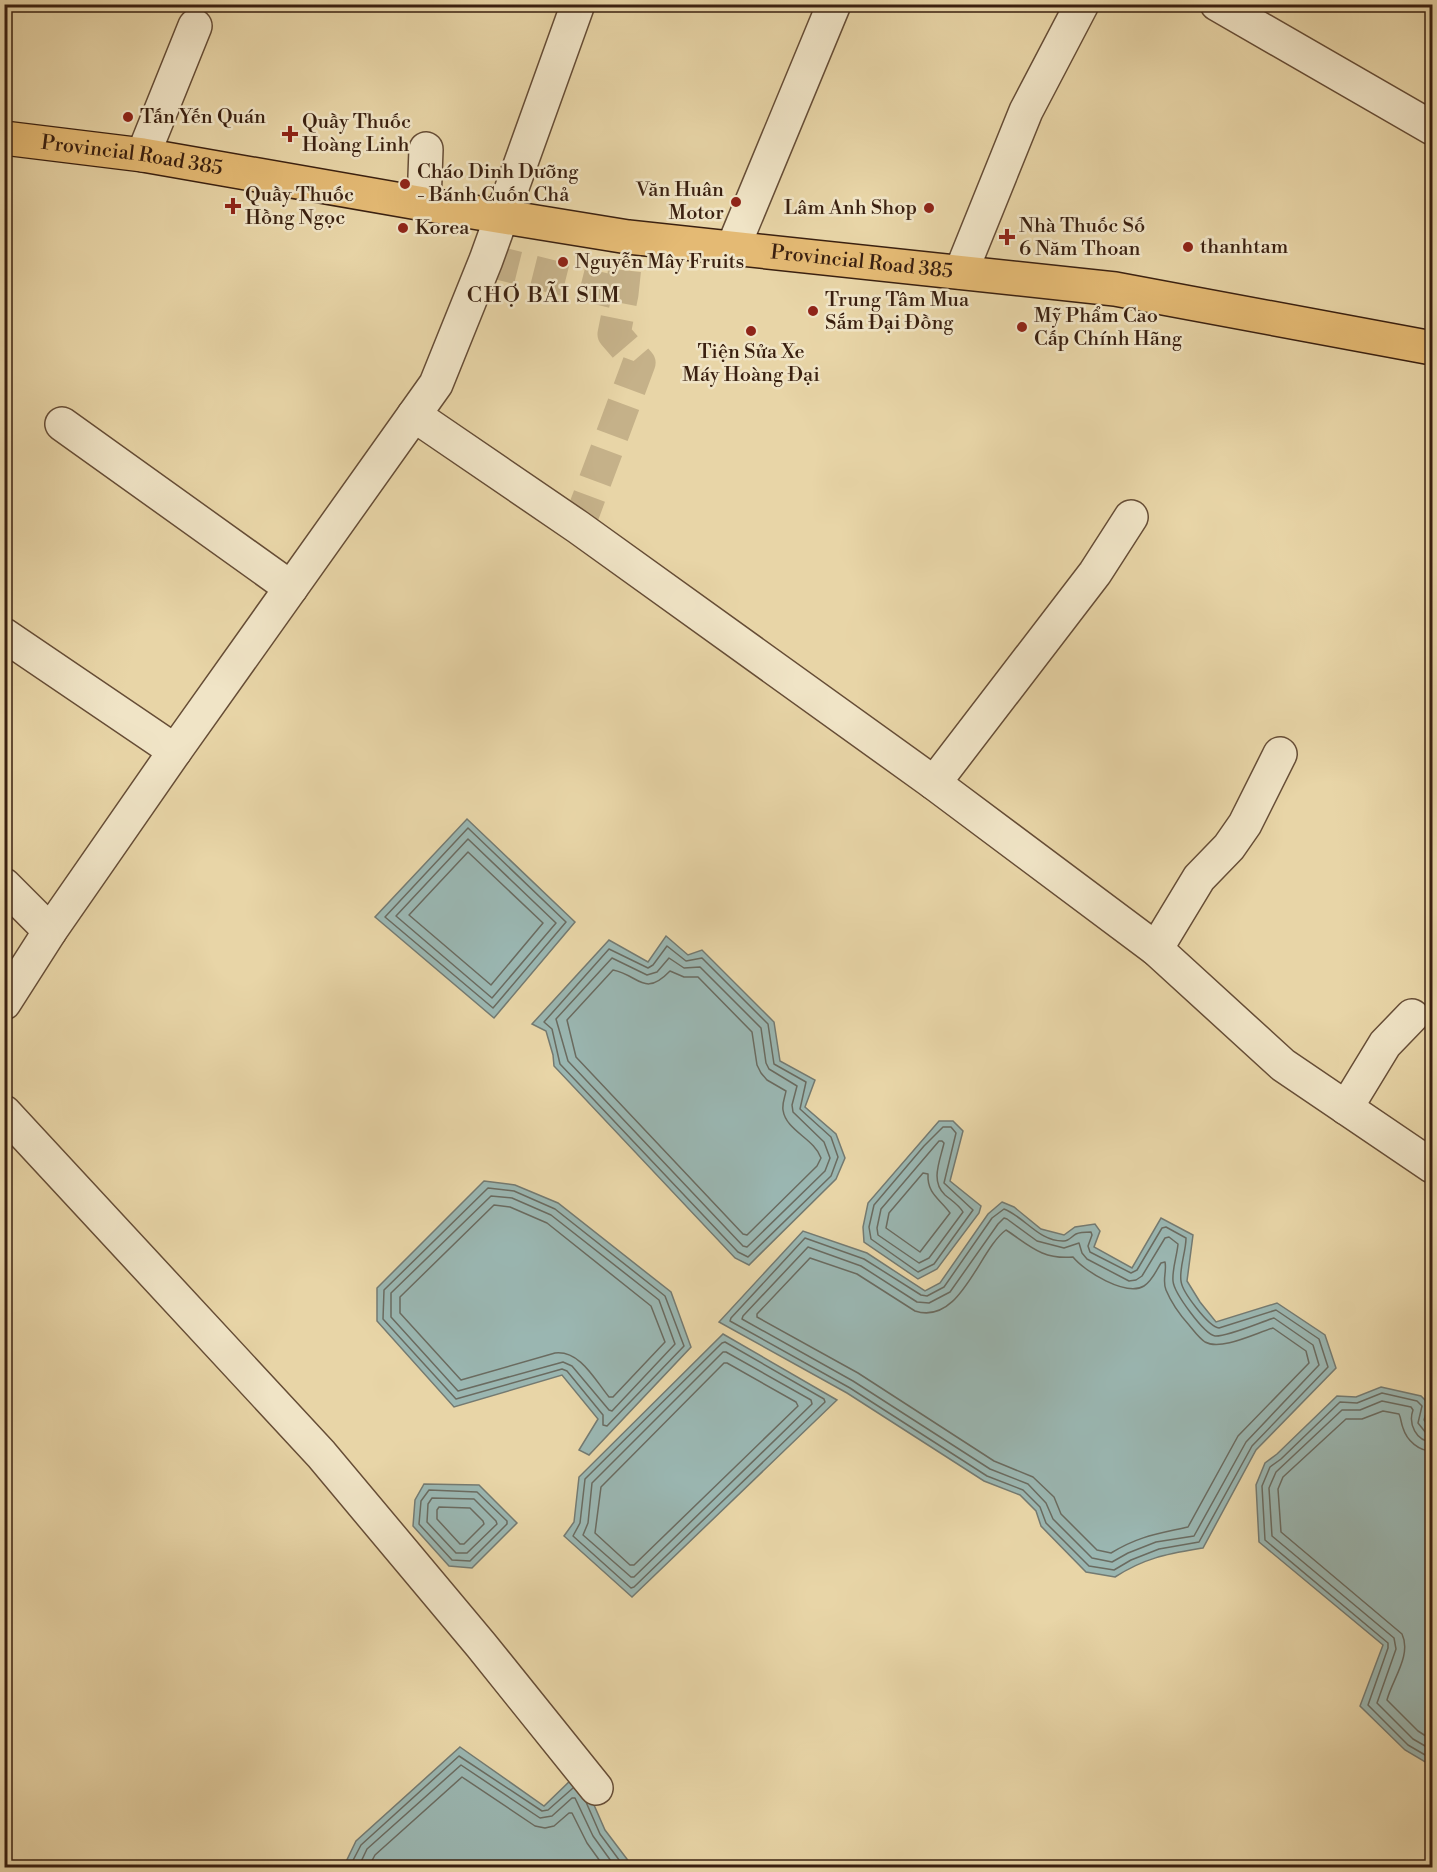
<svg xmlns="http://www.w3.org/2000/svg" width="1437" height="1872" font-family="'Libre Bodoni',serif">
  <rect width="100%" height="100%" fill="#e8d5a7"/>
  <filter id="stains"><feTurbulence type="fractalNoise" baseFrequency=".00333" numOctaves="4"/><feColorMatrix values="0 0 0 0 .2 0 0 0 0 .09 0 0 0 0 .02 0 0 0 .5 -.17"/></filter>
  <radialGradient id="worn" r=".72"><stop offset=".6" stop-color="#630" stop-opacity="0"/><stop offset="1" stop-color="#630" stop-opacity=".3"/></radialGradient>
  <g fill="#9ab6b1" stroke="#747a71" stroke-width="1.5">
    <path d="M467 819 575 922 494 1018 375 917Z"/>
    <path d="M666 936 688 955 702 950 774 1022 780 1061 815 1080 805 1107 836 1134 845 1158 836 1179 749 1265 735 1258 554 1066 553 1055 546 1031 532 1024 609 940 648 962Z"/>
    <path d="M939 1121H953L963 1131 950 1181 981 1206 979 1213 937 1269 918 1279 864 1242 863 1227 868 1203Z"/>
    <path d="M484 1181 515 1185 558 1203 671 1292 691 1347 589 1455 579 1450 598 1419 562 1375 454 1407 377 1321V1288Z"/>
    <path d="M1002 1202 1014 1207 1041 1229 1064 1235 1075 1227 1095 1224 1100 1231 1094 1247 1132 1268 1161 1218 1193 1235 1187 1281 1200 1302 1216 1322 1277 1303 1325 1335 1336 1368 1256 1450 1203 1548C1168 1554 1146 1557 1115 1577L1086 1572 1041 1526 1036 1511 1020 1495 984 1481 847 1393 719 1322 803 1231 867 1253 925 1291 940 1283 988 1214Z"/>
    <path d="M723 1334 837 1400 632 1597 564 1536 574 1522 579 1477Z"/>
    <path d="M1381 1387 1421 1396 1429 1404 1424 1420 1432 1432V1766L1405 1750 1360 1706 1383 1645 1259 1542 1256 1485 1265 1463 1277 1454 1337 1396 1356 1397Z"/>
    <path d="M424 1484 479 1485 517 1523 472 1568 449 1566 413 1526 415 1500Z"/>
    <path d="M460 1747 544 1806 571 1780 587 1789 605 1830 633 1867 343 1868 356 1841Z"/>
  </g>
  <g fill="none" stroke-linecap="round" stroke-linejoin="round">
    <g stroke="#6a6b60" stroke-width="1.5">
      <path d="M468 828 566 922 493 1008 385 917Z"/>
      <path d="M468 839 556 923 492 998 396 916Z"/>
      <path d="M468 852 543 923 491 985 409 915Z"/>
      <path d="M667 946 686 961 702 958 768 1024 774 1064 806 1082 800 1109 831 1137 838 1157 831 1176 748 1257 738 1252 560 1064 552 1029 544 1022 609 949 648 968 653 965Z"/>
      <path d="M612 958 647 975 657 972 669 958 684 968 700 967 761 1028 766 1063 769 1069 797 1086 792 1105 793 1112 824 1142 830 1158 825 1171 747 1247 743 1246 568 1061 556 1019Z"/>
      <path d="M613 970C639 975 644 998 670 971L684 977H698L752 1032 757 1065 761 1073 767 1080 786 1091C785 1097 782 1103 783 1110 786 1131 814 1138 821 1158L817 1166 747 1235 743 1234 576 1057 567 1020Z"/>
      <path d="M943 1127H951L956 1133 944 1183 973 1210 934 1264 918 1272 871 1239 869 1227 874 1205 924 1146Z"/>
      <path d="M939 1141H942L944 1143C940 1161 930 1181 945 1195 951 1200 959 1205 963 1212L929 1258 919 1263 878 1235 877 1228 881 1209Z"/>
      <path d="M923 1173 928 1174C927 1194 940 1199 950 1213L920 1252 886 1228 889 1213Z"/>
      <path d="M488 1188 514 1191 555 1209 665 1296 684 1346 607 1426 603 1425V1415L567 1371 562 1369 456 1399 383 1319 384 1290Z"/>
      <path d="M491 1196 512 1198 551 1215 659 1300 675 1344 612 1411 609 1410 572 1366 563 1362 458 1391 391 1317V1293Z"/>
      <path d="M494 1205 510 1207 547 1223 651 1306 665 1342 613 1397H609C595 1380 580 1350 555 1353L461 1380 400 1313V1297Z"/>
      <path d="M1004 1209C1025 1217 1039 1242 1064 1241 1069 1241 1072 1236 1076 1234 1080 1232 1086 1232 1091 1232L1092 1235 1088 1246 1090 1252 1131 1273 1137 1270 1162 1228 1166 1227 1186 1238C1186 1252 1179 1268 1181 1281 1182 1292 1209 1327 1219 1328L1276 1310 1319 1339 1328 1367 1252 1446 1199 1542 1159 1549 1131 1560 1114 1570 1089 1566 1046 1523 1040 1507 1023 1490 987 1476 850 1388 730 1321 731 1318 805 1238 864 1259 921 1295 927 1296 944 1287 992 1218Z"/>
      <path d="M1004 1218 1007 1219 1037 1241 1064 1248 1079 1243 1082 1253 1087 1259 1129 1281 1136 1280 1142 1276 1165 1238 1169 1237 1178 1244C1177 1256 1172 1269 1173 1281 1174 1293 1204 1334 1215 1336 1227 1337 1261 1322 1274 1318L1313 1345 1319 1365 1246 1442 1194 1536 1156 1542 1128 1553 1112 1562 1092 1558 1053 1519 1046 1503 1028 1484 990 1469 853 1381 742 1319 743 1316 808 1247 861 1266 917 1302 929 1303 950 1292 998 1224Z"/>
      <path d="M1006 1230C1029 1245 1042 1260 1073 1257 1084 1271 1126 1297 1144 1286 1152 1281 1156 1271 1161 1263L1165 1262C1167 1271 1162 1281 1166 1290 1171 1302 1180 1315 1189 1325 1194 1331 1199 1338 1205 1342 1221 1351 1256 1333 1273 1328L1306 1351 1309 1363 1238 1436 1188 1527C1157 1534 1139 1536 1111 1553L1097 1550 1061 1514 1054 1497 1033 1477 994 1461 858 1373 757 1317V1314L810 1258 857 1274 915 1311C961 1326 979 1249 1006 1230Z"/>
      <path d="M722 1343 725 1342 824 1399 825 1402 634 1587 631 1588 573 1536 580 1523 585 1479Z"/>
      <path d="M723 1352H726L811 1400 812 1404 634 1577H631L583 1535 588 1523 592 1483Z"/>
      <path d="M724 1363H727L796 1402 798 1406 634 1565H630L595 1533 601 1487Z"/>
      <path d="M1432 1435 1426 1433 1418 1423 1422 1406 1417 1401 1382 1393 1357 1403 1340 1402 1281 1459 1270 1467 1262 1486 1265 1540 1388 1643V1648L1368 1705 1408 1745 1432 1759"/>
      <path d="M1432 1442C1416 1441 1408 1424 1413 1410L1411 1407 1382 1401 1360 1410H1342L1276 1472 1269 1488 1272 1536 1394 1638 1396 1649 1377 1703 1413 1739 1432 1750"/>
      <path d="M1432 1451C1419 1451 1407 1441 1403 1428 1401 1423 1401 1418 1399 1414L1383 1411 1362 1419H1346L1283 1477 1278 1489 1281 1532 1402 1634C1412 1655 1392 1680 1387 1700L1418 1731 1432 1740"/>
      <path d="M429 1490 477 1492 507 1521V1524L470 1561 452 1560 419 1524 421 1501Z"/>
      <path d="M432 1498 474 1499 496 1521 497 1524 467 1553H456L427 1522 428 1504Z"/>
      <path d="M439 1507 470 1508 483 1521 484 1524 464 1544H460L437 1519V1510Z"/>
      <path d="M586 1802 600 1834 625 1868"/>
      <path d="M349 1868 361 1845 459 1756 542 1811 548 1810 573 1788"/>
      <path d="M358 1868 367 1849 461 1765 540 1818 552 1816 572 1798H575L593 1836 616 1868"/>
      <path d="M368 1868 375 1855 462 1777 535 1826 545 1828 554 1826 569 1813H572L587 1843 605 1868"/>
    </g>
    <g stroke="#c5b189" stroke-width="33" stroke-dasharray="33 16" stroke-linecap="butt">
      <path d="M486 260 622 294"/>
      <path d="M578 527 639 363 614 334 622 294 628 237"/>
    </g>
    <defs>
      <g id="minor">
        <path d="M1217 4 1432 128"/>
        <path d="M143 155 195 26"/>
        <path d="M424 204 426 149"/>
        <path d="M732 250 834 4"/>
        <path d="M961 272 1026 111 1082 4"/>
        <path d="M414 415 578 527 934 783 1156 949 1283 1065 1432 1166"/>
        <path d="M62 424 291 588"/>
        <path d="M4 635 175 751"/>
        <path d="M934 783 1095 573 1131 517"/>
        <path d="M4 885 50 931"/>
        <path d="M1156 949 1199 878 1229 847 1245 824 1280 754"/>
        <path d="M4 1003 50 931 175 751 436 384 486 260 578 4"/>
        <path d="M1346 1108 1385 1044 1412 1016"/>
        <path d="M4 1112 321 1454 481 1645 596 1788"/>
      </g>
      <g id="major">
        <path id="s1" d="M4 138 143 155 424 204 628 237 1115 289 1432 348"/>
      </g>
    </defs>
    <use href="#minor" stroke="#664d36" stroke-width="36"/>
    <use href="#major" stroke="#3a2010" stroke-width="36"/>
    <use href="#minor" stroke="#f0e4c6" stroke-width="33"/>
    <use href="#major" stroke="#e4ba74" stroke-width="33"/>
  </g>
  <g fill="#8f2418" stroke="#f0e4c6" stroke-width="2">
    <circle cx="128" cy="117" r="6"/>
    <path d="M287 125h6v6h6v6h-6v6h-6v-6h-6v-6h6z"/>
    <circle cx="405" cy="184" r="6"/>
    <circle cx="736" cy="202" r="6"/>
    <path d="M230 197h6v6h6v6h-6v6h-6v-6h-6v-6h6z"/>
    <circle cx="929" cy="208" r="6"/>
    <circle cx="403" cy="228" r="6"/>
    <path d="M1004 228h6v6h6v6h-6v6h-6v-6h-6v-6h6z"/>
    <circle cx="1188" cy="247" r="6"/>
    <circle cx="563" cy="262" r="6"/>
    <circle cx="813" cy="311" r="6"/>
    <circle cx="1022" cy="327" r="6"/>
    <circle cx="751" cy="331" r="6"/>
  </g>
  <g text-anchor="middle" dominant-baseline="central" stroke-width="5" stroke-linejoin="round" paint-order="stroke">
    <g font-size="20" fill="#3a2010" stroke="#f0e4c6" text-anchor="start">
      <text x="140" y="117">Tấn Yến Quán</text>
      <text x="302" y="122">Quầy Thuốc<tspan x="302" dy="23">Hoàng Linh</tspan></text>
      <text x="417" y="172">Cháo Dinh Dưỡng<tspan x="417" dy="23">- Bánh Cuốn Chả</tspan></text>
      <text x="724" y="190" text-anchor="end">Văn Huân<tspan x="724" dy="23">Motor</tspan></text>
      <text x="245" y="195">Quầy Thuốc<tspan x="245" dy="23">Hồng Ngọc</tspan></text>
      <text x="917" y="208" text-anchor="end">Lâm Anh Shop</text>
      <text x="1019" y="226">Nhà Thuốc Số<tspan x="1019" dy="23">6 Năm Thoan</tspan></text>
      <text x="415" y="228">Korea</text>
      <text x="1200" y="247">thanhtam</text>
      <text x="575" y="262">Nguyễn Mây Fruits</text>
      <text x="825" y="300">Trung Tâm Mua<tspan x="825" dy="23">Sắm Đại Đồng</tspan></text>
      <text x="1034" y="316">Mỹ Phẩm Cao<tspan x="1034" dy="23">Cấp Chính Hãng</tspan></text>
      <text x="751" y="352" text-anchor="middle">Tiện Sửa Xe<tspan x="751" dy="23">Máy Hoàng Đại</tspan></text>
    </g>
    <g font-size="20" fill="#3a2010" stroke="#f0e4c6">
      <text stroke="none"><textPath href="#s1" startOffset="129">Provincial Road 385</textPath></text>
      <text stroke="none"><textPath href="#s1" startOffset="867">Provincial Road 385</textPath></text>
    </g>
    <g font-size="22" letter-spacing="1.5" fill="#3a2010" stroke="#f0e4c6">
      <text x="544" y="295">CHỢ BÃI SIM</text>
    </g>
  </g>
  <rect width="1437" height="1872" fill="none" stroke="#e8d5a7" stroke-width="24"/>
  <rect x="6" y="6" width="1425" height="1860" fill="none" stroke="#3a2010" stroke-width="3"/>
  <rect x="12" y="12" width="1413" height="1848" fill="none" stroke="#3a2010" stroke-width="1.5"/>
  <rect width="100%" height="100%" filter="url(#stains)"/>
  <rect width="100%" height="100%" fill="url(#worn)"/>
</svg>
